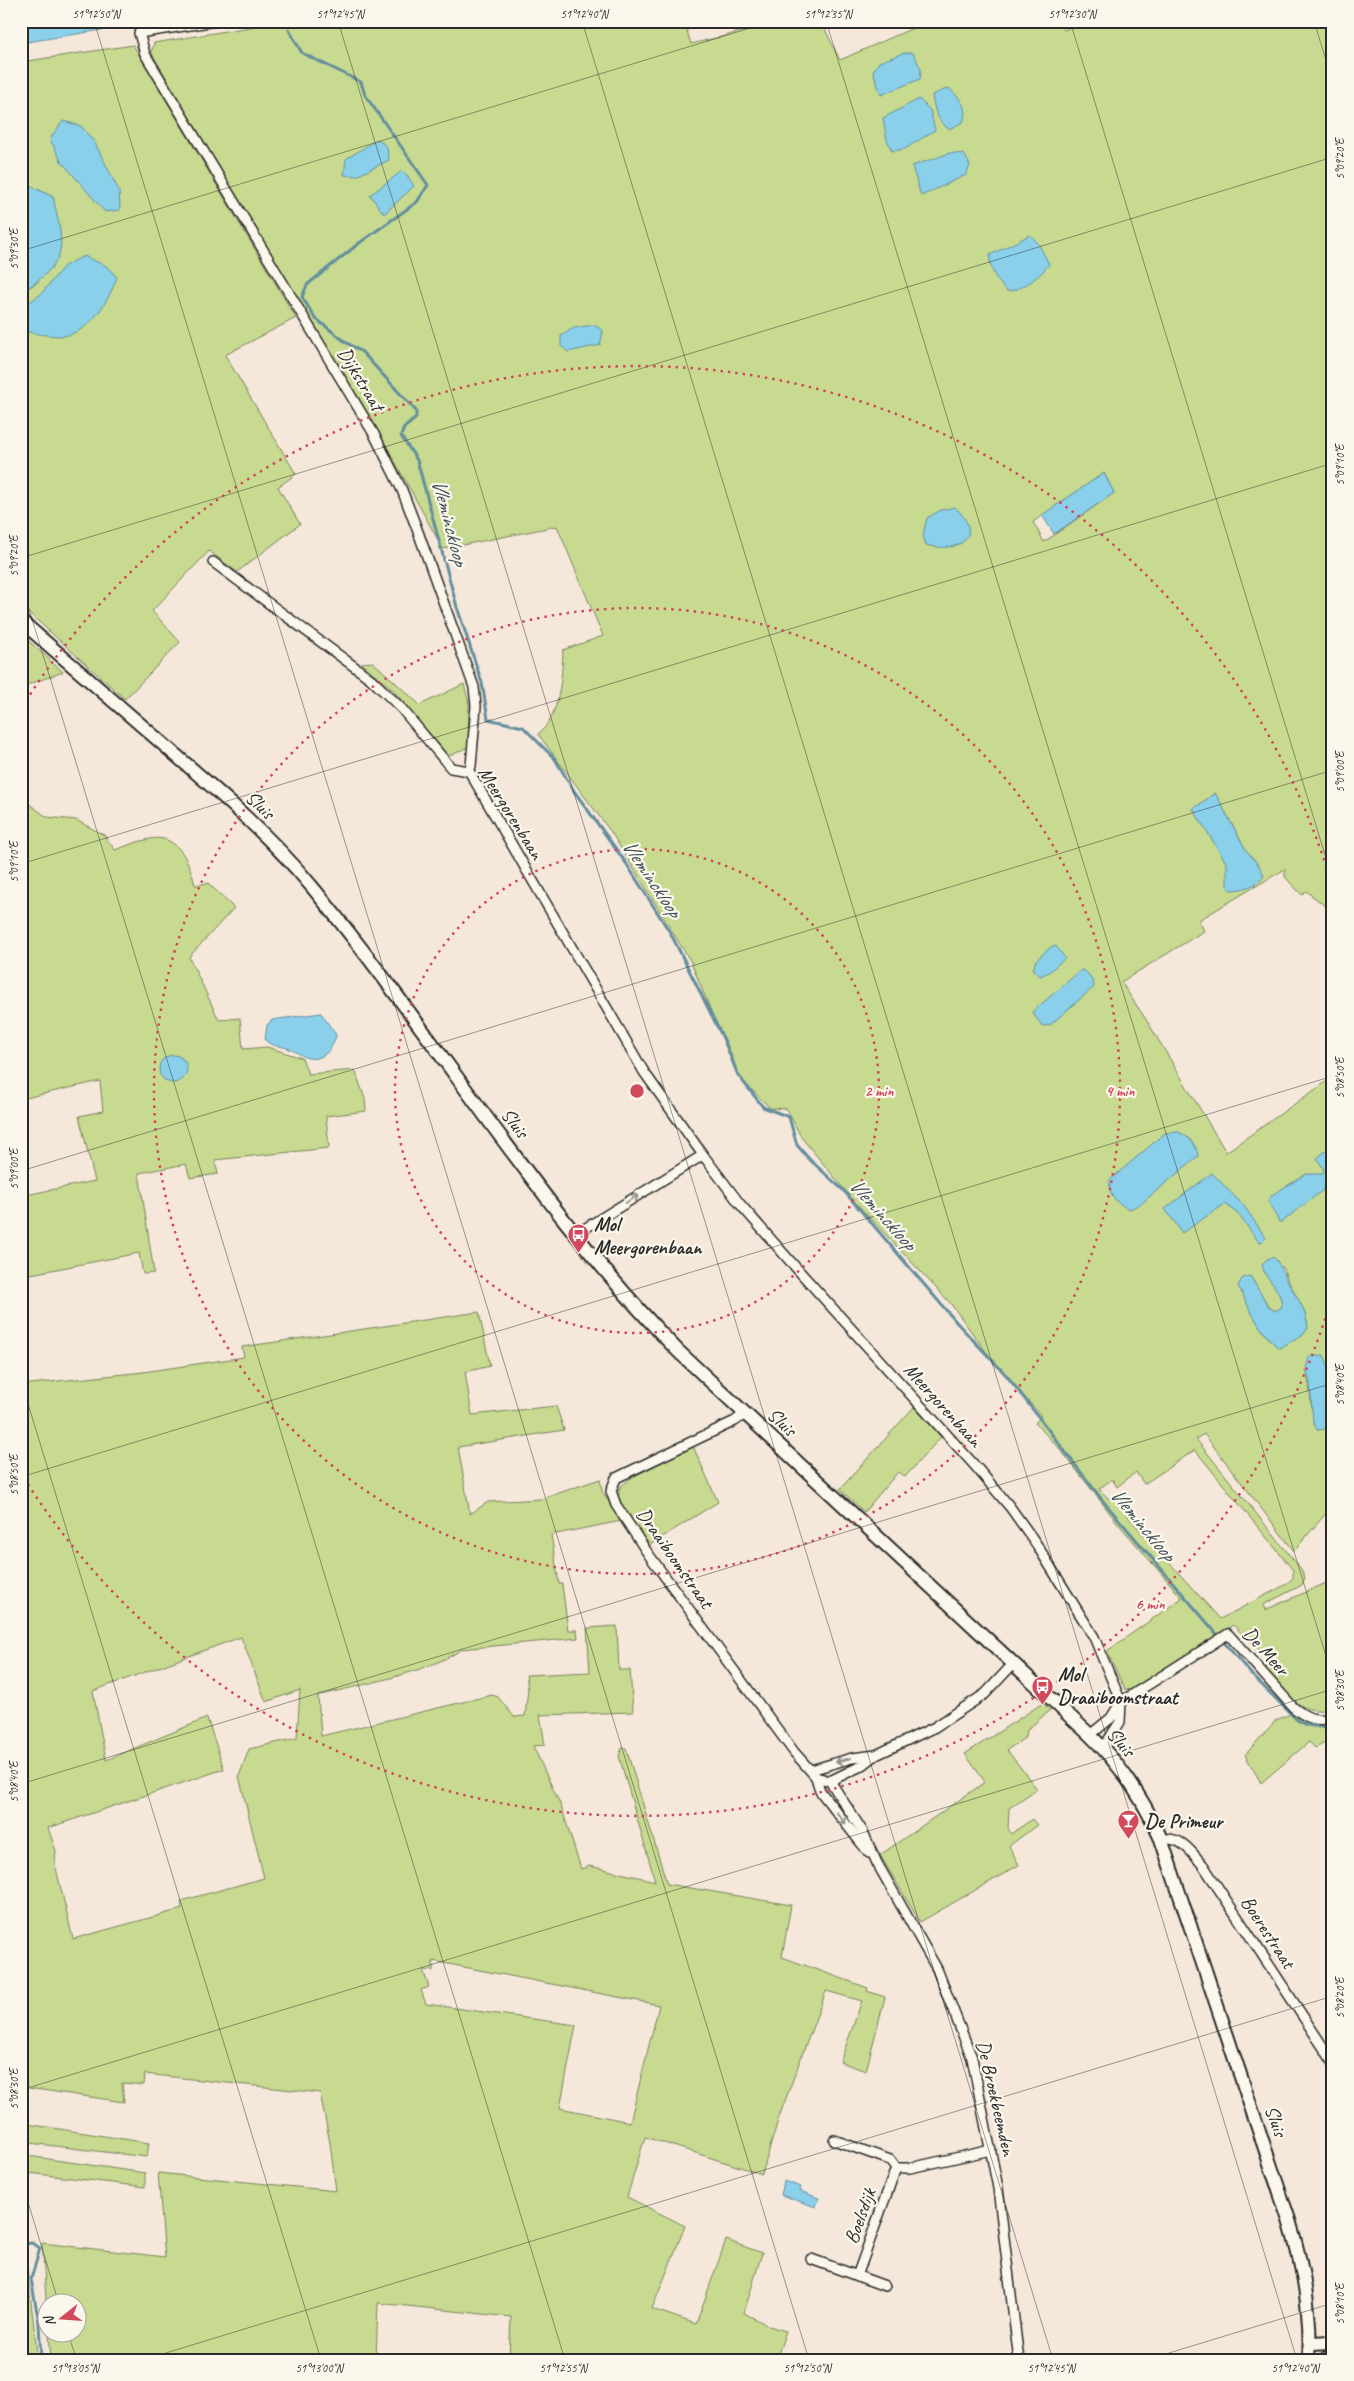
<svg xmlns="http://www.w3.org/2000/svg" width="1354" height="2381" font-family="Caveat,sans-serif">
  <rect width="100%" height="100%" fill="#f5e8da"/>
  <filter id="ink" filterUnits="userSpaceOnUse"><feTurbulence type="fractalNoise" baseFrequency=".02" numOctaves="2"/><feDisplacementMap in="SourceGraphic" scale="10" xChannelSelector="R" yChannelSelector="G"/><feConvolveMatrix kernelMatrix="1 2 1 2 8 2 1 2 1" color-interpolation-filters="sRGB"/></filter>
  <g filter="url(#ink)">
    <g fill="#c7da8f" stroke="#79825d" fill-rule="evenodd">
      <path d="M286 21H684L691 44 757 28V21H821L840 60 929 21H1058L1064 30 1086 21H1333V912L1306 891 1302 895 1285 877V869L1199 920 1204 931 1121 982 1147 1021 1226 1152 1333 1077V1406L1328 1364 1306 1369C1311 1387 1310 1416 1318 1430L1332 1424 1333 1421V1505L1294 1551 1204 1434 1196 1439 1301 1569 1305 1578 1302 1585 1263 1605 1265 1610 1333 1580V1709C1297 1716 1286 1693 1266 1669L1269 1659 1233 1625 1134 1690H1125L1107 1651 1182 1598 1116 1521 1060 1449 1035 1423 1041 1416 984 1349 951 1304 854 1201 801 1137 787 1109 770 1108 737 1075 691 962 611 832 538 734C560 717 562 676 563 650L603 636 557 526 443 549 372 420 306 313 151 52 154 43ZM1104 473 1114 493 1044 542 1033 522ZM1215 793 1246 850 1260 867 1227 864 1194 809ZM1283 1267C1289 1289 1306 1305 1308 1328L1302 1336 1279 1348C1260 1334 1248 1306 1239 1285L1250 1276 1269 1307 1275 1311 1283 1307C1280 1291 1273 1283 1263 1270ZM1195 1450 1293 1570V1578L1285 1585 1220 1619 1130 1519 1124 1509 1122 1498 1109 1499 1099 1489 1112 1479 1117 1487 1136 1472 1144 1484Z"/>
      <path d="M133 45 296 318 225 355 296 474 278 487 300 524 237 572 209 551 152 611 180 642 125 699 21 606V575L25 572 26 546 21 539V293L39 281 53 197 21 181V62Z"/>
      <path d="M21 634 63 672 21 687Z"/>
      <path d="M373 662 420 705 464 684 469 704 468 747 449 756 392 689 361 663Z"/>
      <path d="M21 798 47 817 76 820 104 835 115 850C126 846 138 841 150 839 178 833 190 863 195 885L208 883 234 908 189 957 219 1020 240 1018 243 1049 267 1047 302 1058 308 1074 355 1070 365 1099 366 1111 326 1116 329 1148 215 1160 218 1174 190 1178 186 1164 139 1173 154 1273 143 1274 139 1253 21 1276V1196L95 1181 79 1116 103 1111 100 1081 21 1099Z"/>
      <path d="M479 1312 490 1366 465 1372 472 1415 556 1406 564 1430 458 1447 470 1514 488 1502 541 1499 600 1479 602 1491 621 1521 551 1535 559 1584H562L568 1630H577L578 1638 462 1649C426 1674 361 1684 318 1696L321 1736 492 1695 498 1697 514 1717 525 1716 528 1689 526 1675 590 1672 587 1628 617 1626 619 1670H630L633 1712 540 1715 545 1745 533 1746 561 1806 581 1869 590 1866 655 1881 619 1756 622 1748H626L667 1884 791 1905 782 1957 868 1988 867 1991 885 1997 866 2071 840 2062 862 2001 826 1991 779 2117 762 2174 645 2137 627 2197 685 2226 652 2309 696 2324 726 2240 762 2253 744 2313 769 2326 786 2331 776 2360H509L511 2317 378 2303 376 2360H51L49 2334H78V2304H48L47 2312 42 2243 165 2257 158 2173 336 2191 330 2143 320 2093 145 2074 144 2085 122 2083 124 2102 21 2087V1385L143 1372 244 1357 242 1347ZM241 1637 266 1702 300 1690 297 1738 249 1749 239 1776 264 1878 181 1901 182 1909 73 1939 55 1864 56 1851 48 1828 224 1769 207 1718 106 1760 93 1691ZM433 1961 659 2005 630 2122 560 2108 576 2025 426 2004 421 1990 429 1987 423 1970 433 1971Z"/>
      <path d="M914 1407 941 1437 905 1477 898 1472 864 1512 840 1489Z"/>
      <path d="M693 1446 718 1502 648 1546 618 1498 620 1487 631 1478Z"/>
      <path d="M1043 1703 1050 1710 1027 1730 1026 1737 1007 1750 1037 1789 1009 1808 1008 1828 1011 1834 1032 1819 1037 1825 1009 1846 1019 1865 920 1922 880 1855 985 1782 965 1754Z"/>
      <path d="M1293 1713 1333 1719V1739L1315 1748 1309 1742 1261 1783 1245 1755 1276 1720Z"/>
      <path d="M21 2123 149 2143 147 2157 21 2142Z"/>
      <path d="M21 2155 145 2173V2187L21 2172Z"/>
      <path d="M21 2245H24L38 2360H21Z"/>
    </g>
    <g fill="#8ad0eb" stroke="#648e9e">
      <path d="M21 21H157L21 43Z"/>
      <path d="M904 53H913L921 69 920 79 881 95 873 71 879 62Z"/>
      <path d="M949 88C959 98 969 107 963 122L949 129C937 122 934 108 932 95Z"/>
      <path d="M919 99 930 110 935 130 905 149 892 151 887 140 883 118Z"/>
      <path d="M63 121 81 126 95 143 119 191 120 210 105 212 61 161 50 139Z"/>
      <path d="M378 139 387 147 389 160 357 176 344 175 346 159Z"/>
      <path d="M950 153 964 154 970 165 966 175 921 196 912 166Z"/>
      <path d="M402 171 407 175 414 186 384 214 370 195Z"/>
      <path d="M21 181 53 197C65 250 69 260 21 293Z"/>
      <path d="M1030 235 1038 243 1049 264C1042 275 1020 292 1007 291 998 283 988 267 990 255Z"/>
      <path d="M84 256 106 266 117 277C109 300 89 336 60 336 48 336 34 333 21 331V308L41 294 64 266Z"/>
      <path d="M595 325 603 331 600 345 568 352 561 346V336L573 328Z"/>
      <path d="M1104 473 1114 493 1054 534 1042 515Z"/>
      <path d="M955 507C986 537 958 554 926 545L923 535 927 518 941 510Z"/>
      <path d="M1215 793 1246 850 1260 867 1264 876C1258 886 1242 890 1230 890L1227 886V864L1193 809Z"/>
      <path d="M1052 946H1056L1065 958 1049 972 1040 976 1033 970 1036 960Z"/>
      <path d="M1081 970C1087 970 1094 981 1094 987L1050 1025 1042 1026 1032 1012Z"/>
      <path d="M321 1013 336 1035C333 1050 321 1063 305 1057 299 1054 293 1050 287 1048 278 1045 272 1047 265 1040L267 1025 272 1020Z"/>
      <circle cx="173" cy="1069" r="14"/>
      <path d="M1179 1132C1190 1138 1196 1143 1198 1156L1142 1203 1130 1209C1116 1204 1108 1194 1110 1180L1165 1133Z"/>
      <path d="M1333 1145V1185L1327 1178 1323 1190 1282 1222H1279L1268 1201 1272 1195 1306 1174H1323L1324 1170 1317 1158Z"/>
      <path d="M1212 1173 1244 1206 1266 1238 1262 1242 1258 1241 1238 1214 1225 1204 1182 1233 1165 1209Z"/>
      <path d="M1273 1257C1281 1264 1282 1272 1287 1281 1297 1297 1306 1309 1308 1328L1302 1336 1279 1348C1260 1334 1248 1306 1238 1285L1243 1278 1250 1276 1269 1307 1275 1311 1282 1307C1280 1285 1266 1282 1262 1265L1267 1259Z"/>
      <path d="M1324 1355C1333 1374 1333 1400 1333 1421L1325 1429 1317 1430 1313 1422 1310 1384 1306 1369 1309 1357Z"/>
      <path d="M784 2181 801 2187 800 2191 819 2198 816 2207 781 2195Z"/>
    </g>
    <g fill="none" stroke-linecap="round" stroke-linejoin="round">
      <g stroke="#648e9e" stroke-width="3">
        <path d="M289 30 302 53 361 82 365 95 428 185 417 202 358 244 307 285 302 297 315 318 347 343 362 352 416 411V418L404 428 401 436 417 460 457 607 482 683 488 719 523 727 555 759 574 791 626 863 671 934 726 1044 738 1075 763 1107 789 1117 797 1145 809 1159 844 1191 958 1324 1007 1376 1103 1501 1252 1675 1297 1720 1307 1725 1321 1727 1333 1724"/>
        <path d="M21 2244 32 2243 40 2248 31 2279 39 2323 41 2360"/>
      </g>
      <defs>
        <g id="street">
          <path d="M216 21 139 33 145 54 374 434 402 490 417 529 474 687 476 706 471 766 469 771"/>
          <path d="M213 562 371 679 401 708 451 768 469 771"/>
          <path d="M469 771 644 1072 703 1155 740 1204 790 1261 977 1468 1010 1507 1035 1542 1094 1637 1121 1702 1120 1722 1103 1748"/>
          <path d="M576 1234 703 1155"/>
          <path d="M746 1413 735 1421 616 1478 611 1491 616 1505 649 1555 794 1752 816 1777 830 1781 863 1765 876 1755 935 1727 985 1694 1014 1663"/>
          <path d="M1090 1735 1111 1718 1121 1702 1228 1634 1293 1707C1306 1718 1316 1722 1333 1718"/>
          <path d="M811 1770 852 1758 876 1755"/>
          <path d="M816 1777 820 1791 869 1853"/>
          <path d="M830 1781 863 1832 877 1863 937 1969 972 2058 998 2188 1019 2360"/>
          <path d="M1161 1839C1183 1837 1190 1851 1203 1865L1333 2062"/>
          <path d="M834 2140 890 2160 896 2168"/>
          <path d="M811 2259 885 2286"/>
          <path d="M857 2276 896 2168H910L991 2150"/>
        </g>
        <g id="secondary">
          <path d="M21 621C71 664 121 708 171 751 221 794 271 837 313 888 438 1039 540 1210 678 1351L1090 1735C1121 1765 1144 1800 1161 1839L1289 2220C1303 2266 1312 2312 1309 2360"/>
          <path d="M1310 2343 1333 2342"/>
          <path d="M1324 2360 1333 2354"/>
        </g>
      </defs>
      <use href="#street" stroke="#2b2b2b" stroke-width="12"/>
      <use href="#secondary" stroke="#2b2b2b" stroke-width="16"/>
      <use href="#street" stroke="#fbf7ec" stroke-width="9"/>
      <use href="#secondary" stroke="#fbf7ec" stroke-width="12"/>
    </g>
    <defs><path id="oneway-shaft" d="M-6 0H5M1.5-3L5.5 0L1.5 3" fill="none" stroke-width="1.6" stroke-linecap="round" stroke-linejoin="round" transform="scale(1.25)"/></defs>
    <g stroke="#93918c">
      <use href="#oneway-shaft" transform="translate(632 1199) rotate(-32)"/>
      <use href="#oneway-shaft" transform="translate(843 1760) rotate(167)"/>
      <use href="#oneway-shaft" transform="translate(841 1818) rotate(52)"/>
    </g>
  </g>
  <path fill="none" stroke="#2b2b2b" stroke-width="1" stroke-opacity="0.45" d="M94 21 809 2360M338 21 1053 2360M582 21 1297 2360M826 21 1333 1679M1070 21 1333 881M1314 21 1333 83M21 251 773 21M21 558 1333 157M21 583 565 2360M21 864 1333 463M21 1171 1333 770M21 1381 321 2360M21 1477 1333 1076M21 1784 1333 1383M21 2090 1333 1689M21 2179 59 2304M68 2334 77 2360M143 2360 1333 1996M1146 2360 1333 2303"/>
  <g fill="none" stroke="#d1495b" stroke-width="2.5" stroke-dasharray="2.5 5">
    <circle cx="637" cy="1091" r="242"/>
    <circle cx="637" cy="1091" r="483"/>
    <path d="M1332 1297A725 725 0 0 1 22 1475M22 707A725 725 0 0 1 1332 885"/>
  </g>
  <defs>
    <symbol id="bus-pin" viewBox="-11 -11 22 30"><path d="M0 17L-7.5 6A9.5 9.5 0 1 1 7.5 6Z" fill="#d1495b" stroke="#fbf7ec"/><path d="M-5-6H5V4H4V6H2V4H-2V6H-4V4H-5ZM-3.5-4V0h7V-4ZM-3.5 1.2v1.5H-2V1.2ZM2 1.2v1.5H3.5V1.2Z" fill="#fff"/></symbol>
    <symbol id="bar-pin" viewBox="-11 -11 22 30"><path d="M0 17L-7.5 6A9.5 9.5 0 1 1 7.5 6Z" fill="#d1495b" stroke="#fbf7ec"/><path d="M-6-5H6L.8 .8V4.5H3.5V6h-7V4.5H-.8V.8Z" fill="#fff"/></symbol>
  </defs>
  <g fill-rule="evenodd">
    <use href="#bus-pin" x="566" y="1222" width="25" height="34"/>
    <use href="#bus-pin" x="1030" y="1674" width="25" height="34"/>
    <use href="#bar-pin" x="1116" y="1808" width="25" height="34"/>
  </g>
  <g text-anchor="middle" dominant-baseline="central" stroke-width="4.5" stroke-linejoin="round" paint-order="stroke">
    <g font-size="20" fill="#2b2b2b" stroke="#fbf7ec">
      <text transform="translate(361 379) rotate(59)">Dijkstraat</text>
      <text transform="translate(260 805) rotate(44)">Sluis</text>
      <text transform="translate(511 813) rotate(58)">Meergorenbaan</text>
      <text transform="translate(515 1123) rotate(53)">Sluis</text>
      <text transform="translate(943 1405) rotate(48)">Meergorenbaan</text>
      <text transform="translate(782 1422) rotate(43)">Sluis</text>
      <text transform="translate(675 1558) rotate(55)">Draaiboomstraat</text>
      <text transform="translate(1266 1651) rotate(48)">De Meer</text>
      <text transform="translate(1121 1742) rotate(49)">Sluis</text>
      <text transform="translate(1268 1932) rotate(57)">Boerestraat</text>
      <text transform="translate(996 2098) rotate(77)">De Broekbeemden</text>
      <text transform="translate(1276 2121) rotate(71)">Sluis</text>
      <text transform="translate(860 2216) rotate(-70)">Boelsdijk</text>
    </g>
    <g font-size="20" font-weight="bold" fill="#2b2b2b" stroke="#fbf7ec" text-anchor="start">
      <text x="594" y="1224">Mol<tspan x="594" dy="23">Meergorenbaan</tspan></text>
      <text x="1058" y="1674">Mol<tspan x="1058" dy="23">Draaiboomstraat</tspan></text>
      <text x="1145" y="1821">De Primeur</text>
    </g>
    <g font-size="21" font-style="italic" fill="#43545b" stroke="#fbf7ec">
      <text transform="translate(450 522) rotate(75)">Vleminckloop</text>
      <text transform="translate(652 878) rotate(56)">Vleminckloop</text>
      <text transform="translate(883 1214) rotate(48)">Vleminckloop</text>
      <text transform="translate(1143 1524) rotate(50)">Vleminckloop</text>
    </g>
  </g>
  <circle cx="637" cy="1091" r="8" fill="#d1495b" stroke="#fbf7ec" stroke-width="2.5"/>
  <g font-size="15" text-anchor="middle" font-weight="bold" fill="#d1495b" stroke="#fbf7ec" stroke-width="4.5" stroke-linejoin="round" paint-order="stroke">
    <text x="879" y="1096">2 min</text>
    <text x="1120" y="1096">4 min</text>
    <text x="1150" y="1609">6 min</text>
  </g>
  <rect width="1354" height="2381" fill="none" stroke="#fbf7ec" stroke-width="55"/>
  <g transform="translate(62 2318) rotate(253)"><circle r="24" fill="#fbf7ec" stroke="#a8a59f"/>
  <path d="M0-4L9 19L0 12L-9 19Z" fill="#d1495b"/>
  <text y="-8" font-size="14" font-weight="bold" text-anchor="middle" fill="#2b2b2b">N</text>
  </g>
  <rect x="28" y="28" width="1298" height="2326" fill="none" stroke="#2b2b2b" stroke-width="2"/>
  <g font-size="12" text-anchor="middle" fill="#2b2b2b">
    <text x="96" y="18">51°12'50"N</text>
    <text x="340" y="18">51°12'45"N</text>
    <text x="584" y="18">51°12'40"N</text>
    <text x="828" y="18">51°12'35"N</text>
    <text x="1072" y="18">51°12'30"N</text>
    <text transform="translate(1340 159) rotate(-90)" y="4">5°09'20"E</text>
    <text transform="translate(14 249) rotate(-90)" y="4">5°09'30"E</text>
    <text transform="translate(1340 465) rotate(-90)" y="4">5°09'10"E</text>
    <text transform="translate(14 556) rotate(-90)" y="4">5°09'20"E</text>
    <text transform="translate(1340 772) rotate(-90)" y="4">5°09'00"E</text>
    <text transform="translate(14 862) rotate(-90)" y="4">5°09'10"E</text>
    <text transform="translate(1340 1078) rotate(-90)" y="4">5°08'50"E</text>
    <text transform="translate(14 1169) rotate(-90)" y="4">5°09'00"E</text>
    <text transform="translate(1340 1385) rotate(-90)" y="4">5°08'40"E</text>
    <text transform="translate(14 1475) rotate(-90)" y="4">5°08'50"E</text>
    <text transform="translate(1340 1691) rotate(-90)" y="4">5°08'30"E</text>
    <text transform="translate(14 1782) rotate(-90)" y="4">5°08'40"E</text>
    <text transform="translate(1340 1998) rotate(-90)" y="4">5°08'20"E</text>
    <text transform="translate(14 2089) rotate(-90)" y="4">5°08'30"E</text>
    <text transform="translate(1340 2304) rotate(-90)" y="4">5°08'10"E</text>
    <text x="75" y="2372">51°13'05"N</text>
    <text x="319" y="2372">51°13'00"N</text>
    <text x="563" y="2372">51°12'55"N</text>
    <text x="807" y="2372">51°12'50"N</text>
    <text x="1051" y="2372">51°12'45"N</text>
    <text x="1295" y="2372">51°12'40"N</text>
  </g>
</svg>
